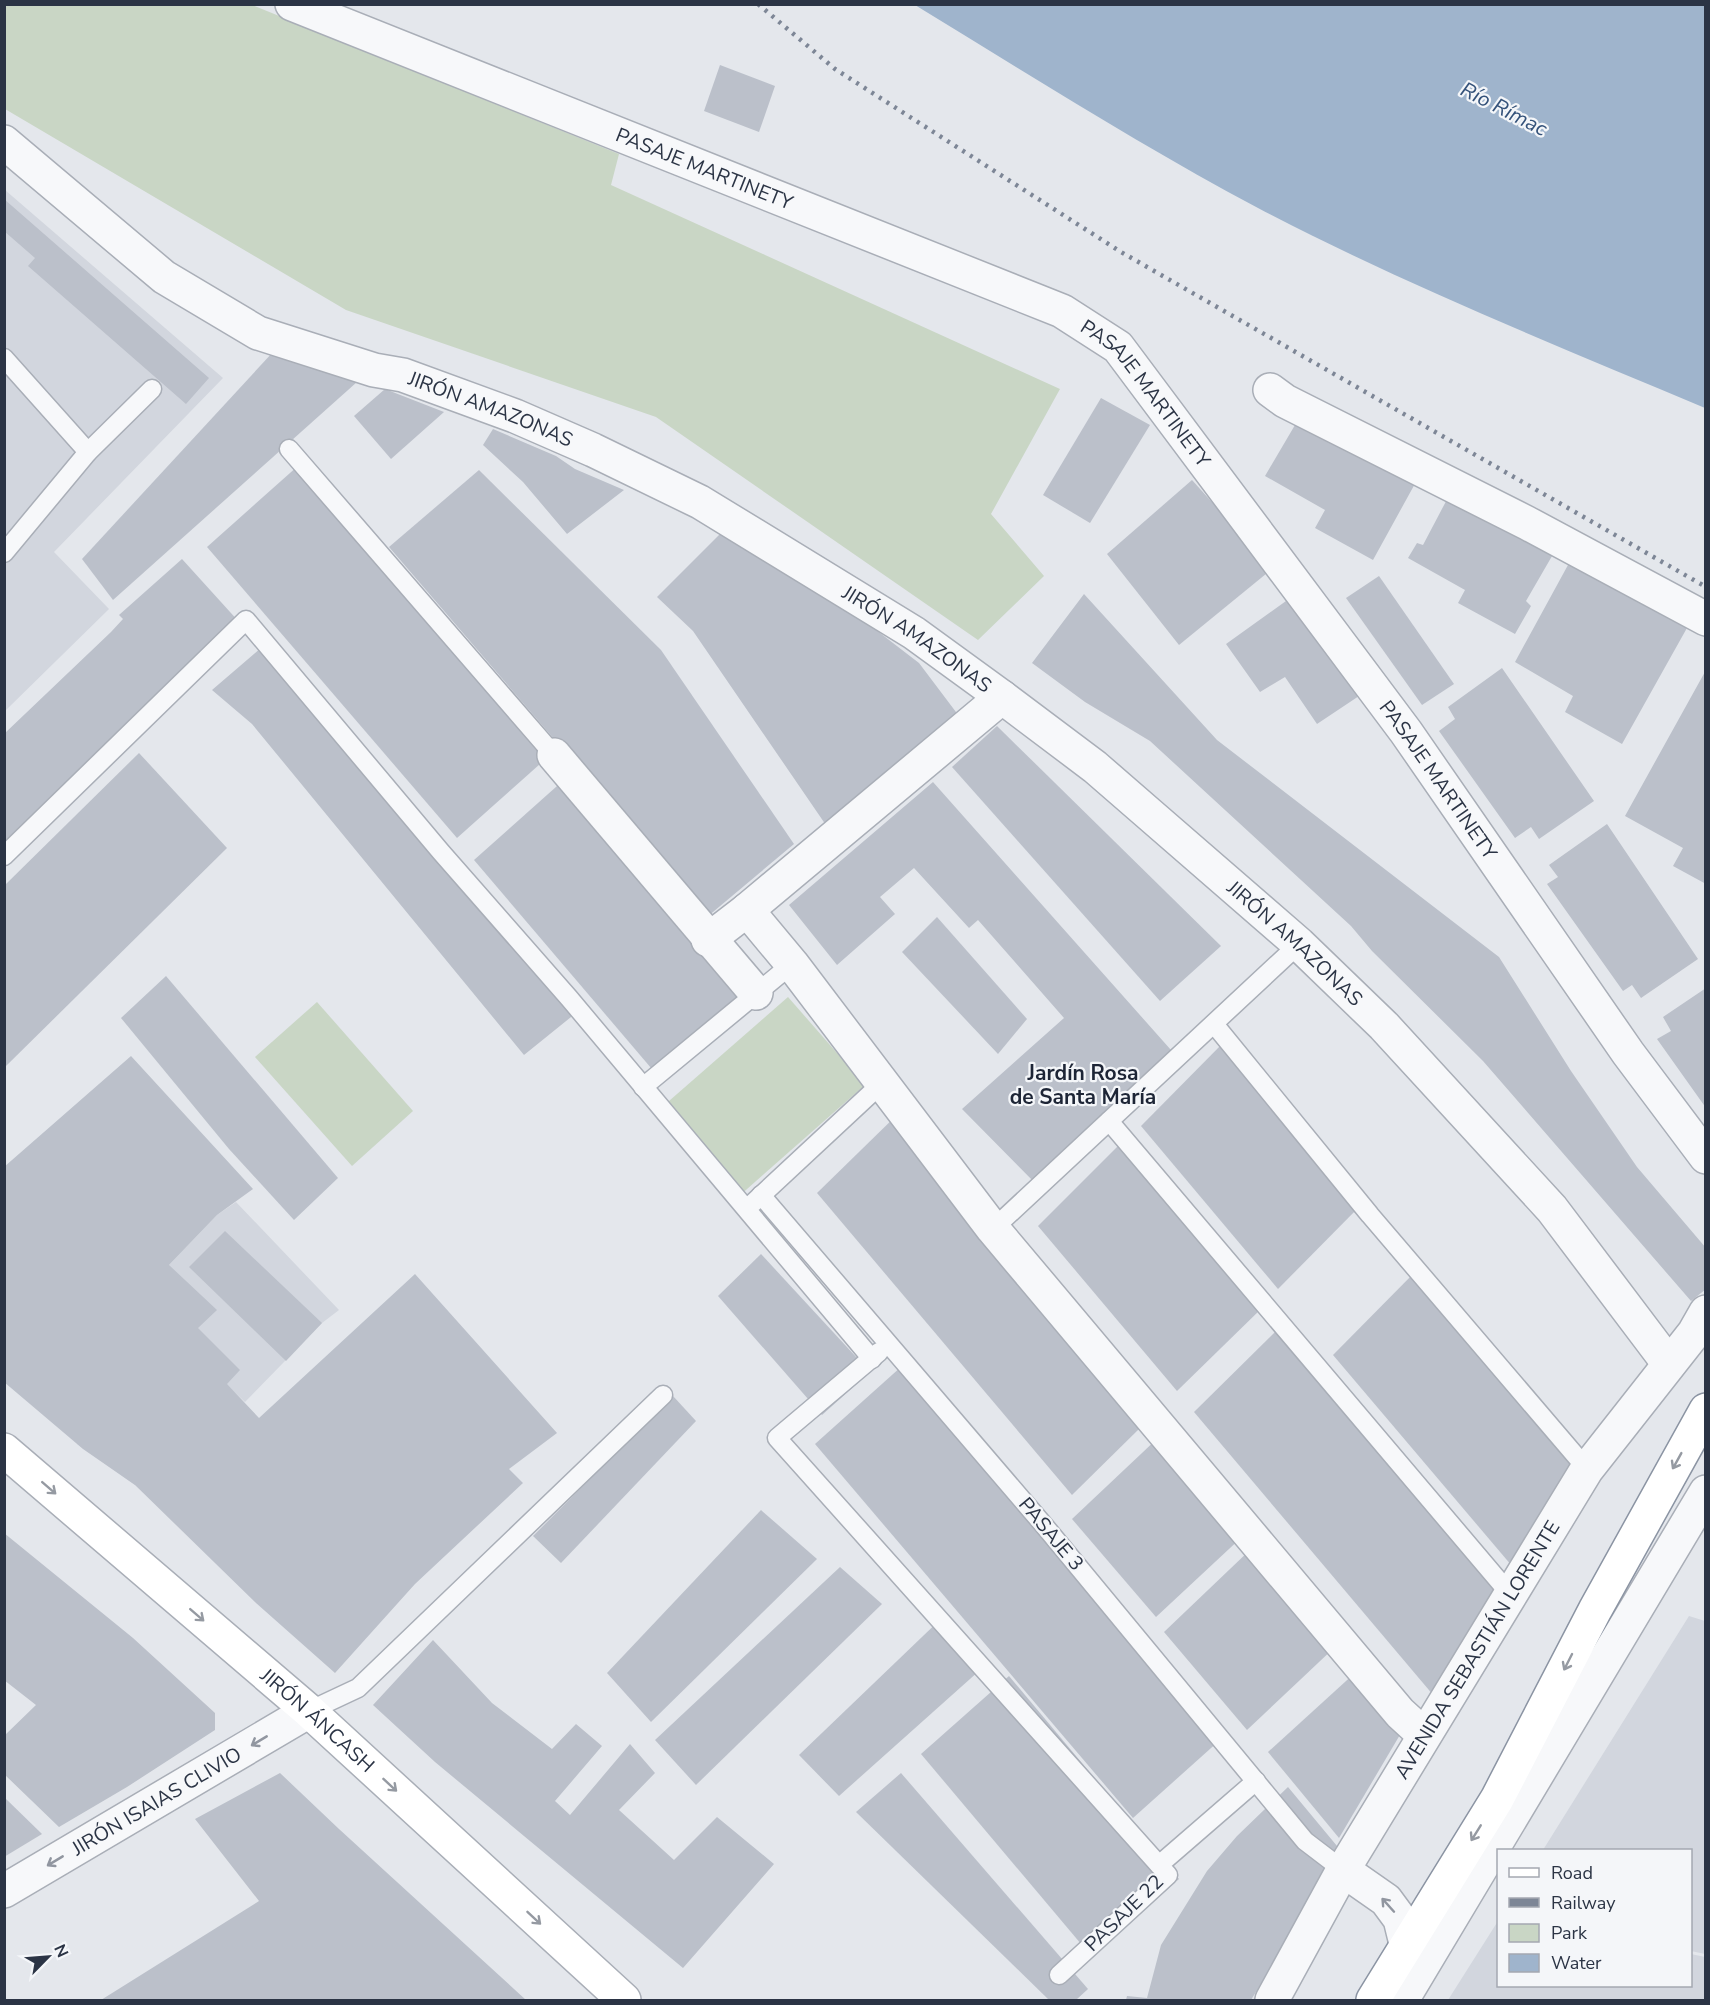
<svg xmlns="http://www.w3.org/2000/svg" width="1710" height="2005" font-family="'Nunito Sans',sans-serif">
  <rect width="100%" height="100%" fill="#e4e7ec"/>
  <g fill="#d2d6de">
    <path d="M5 190 223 378 54 552 109 609 5 711Z"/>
    <path d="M236 1202 339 1310 322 1323 245 1402 227 1385 135 1485 77 1444 136 1231 169 1265 217 1215Z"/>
    <path d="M1689 1616 1705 1621V1954L1691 1951 1690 1850H1543Z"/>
    <path d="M1498 1921V1986H1690L1691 1954 1705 1957V2000H1448Z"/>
  </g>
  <g fill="#c9d6c5">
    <path d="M5 5H252L619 154 611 185 1060 389 991 514 1044 576 978 640 656 417 346 310 5 109Z"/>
    <path d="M788 997 865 1085 738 1197 661 1108Z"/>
    <path d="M317 1002 413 1111 352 1166 255 1057Z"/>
  </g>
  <path fill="#9fb4cc" d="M915 5H1705V408C1555 345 1403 284 1258 208 1141 146 1028 74 915 5Z"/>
  <g fill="#bbc0ca">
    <path d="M720 65 775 86 759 132 704 111Z"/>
    <path d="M4 199 209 378 186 404 28 266 35 258 4 231Z"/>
    <path d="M273 352 357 382 113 600 82 559Z"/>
    <path d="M385 389 444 412 391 459 354 416Z"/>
    <path d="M1101 398 1150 425 1090 523 1043 495Z"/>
    <path d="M1305 408 1422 471 1373 560 1315 528 1325 510 1265 476Z"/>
    <path d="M493 429 556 456 575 469 624 490 567 534 523 482 483 445Z"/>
    <path d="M299 465 549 756 457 838 207 547Z"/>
    <path d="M479 470 661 650 794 844 707 917 389 547Z"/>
    <path d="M1192 480 1272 569 1179 645 1107 554Z"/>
    <path d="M1453 488 1559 544 1526 601 1531 606 1515 634 1458 603 1465 590 1408 558 1417 543 1423 545Z"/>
    <path d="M723 531 824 590 919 663 962 720 830 831 693 631 657 597Z"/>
    <path d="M1574 554 1692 619 1622 744 1565 712 1573 696 1515 662Z"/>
    <path d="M182 559 240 623 4 853V734L111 632 123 619 119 615Z"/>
    <path d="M1379 576 1454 684 1422 705 1346 598Z"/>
    <path d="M1084 594 1217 740 1499 957 1571 1071 1637 1167 1706 1248V1289L1691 1301 1483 1061 1372 951 1351 926 1150 741 1085 702 1032 663Z"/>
    <path d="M1293 596 1362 694 1317 724 1285 677 1260 692 1226 644Z"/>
    <path d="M262 647 576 1013 524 1055 252 724 212 690Z"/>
    <path d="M1502 668 1594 801 1539 839 1531 827 1515 838 1439 731 1455 719 1448 707Z"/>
    <path d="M1706 670V884L1673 866 1683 848 1625 816Z"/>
    <path d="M997 726 1221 946 1160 1001 952 767Z"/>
    <path d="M139 753 227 848 4 1068V886Z"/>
    <path d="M566 778 749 993 657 1075 474 860Z"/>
    <path d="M933 782 1171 1050 1037 1185 962 1109 1064 1018 978 920 969 928 914 868 880 897 895 914 837 965 789 905Z"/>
    <path d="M1607 824 1698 959 1641 998 1632 985 1623 991 1547 884 1558 877 1549 865Z"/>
    <path d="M937 917 1027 1019 998 1054 902 952Z"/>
    <path d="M166 976 338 1178 294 1220 229 1149 121 1018Z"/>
    <path d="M1706 988V1108L1657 1039 1671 1031 1663 1017Z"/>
    <path d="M1224 1042 1361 1205 1278 1289 1141 1126Z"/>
    <path d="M131 1056 253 1189 217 1215 169 1265 217 1310 198 1328 240 1370 227 1384 259 1418 415 1274 557 1433 509 1469 523 1483 415 1584 335 1673 256 1603 135 1485 83 1449 4 1382V1167Z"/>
    <path d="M903 1109 1140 1428 1072 1495 817 1193Z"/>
    <path d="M1123 1141 1263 1307 1177 1391 1038 1226Z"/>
    <path d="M225 1231 322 1323 286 1361 189 1267Z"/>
    <path d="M761 1254 870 1372 822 1415 718 1296Z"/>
    <path d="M1416 1271 1575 1461 1512 1566 1333 1355Z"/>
    <path d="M1280 1327 1499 1587 1434 1696 1194 1412Z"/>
    <path d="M902 1366 1220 1740 1133 1818 815 1444Z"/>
    <path d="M673 1396 696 1421 561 1563 533 1536Z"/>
    <path d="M1160 1436 1244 1535 1156 1617 1072 1519Z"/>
    <path d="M761 1510 817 1559 651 1722 607 1673Z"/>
    <path d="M4 1533 133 1638 215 1713V1730L127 1787 59 1827 4 1774V1736L36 1705 4 1680Z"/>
    <path d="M1252 1548 1335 1647 1247 1730 1164 1632Z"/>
    <path d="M840 1567 882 1604 696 1785 655 1740Z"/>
    <path d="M947 1613 989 1662 839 1796 799 1755Z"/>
    <path d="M433 1640 492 1703 552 1749 576 1724 602 1746 555 1801 570 1815 630 1744 655 1773 619 1810 674 1860 717 1817 774 1864 683 1968 435 1762 373 1705Z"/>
    <path d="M1357 1671 1404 1728 1339 1838 1268 1752Z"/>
    <path d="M1009 1676 1179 1879 1092 1957 921 1754Z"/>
    <path d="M280 1773 339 1829 526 2000H101L259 1901 195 1819Z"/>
    <path d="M901 1773 1088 1989 1076 2000H1049L856 1812Z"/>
    <path d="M1288 1787 1342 1852 1251 2000H1126L1127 1996 1147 1998 1161 1945 1207 1871 1237 1836Z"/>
    <path d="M4 1797 42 1834 4 1857Z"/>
  </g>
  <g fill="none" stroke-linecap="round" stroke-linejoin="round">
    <defs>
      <g id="lane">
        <path d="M4 358 88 452"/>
        <path d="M289 449 554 755"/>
        <path d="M4 553 88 452 152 389"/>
        <path d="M4 856 246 620 441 852 569 998 872 1359"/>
        <path d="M1214 1024 1370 1215 1587 1469"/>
        <path d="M643 1087 792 964"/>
        <path d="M1109 1121 1510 1594"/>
        <path d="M761 1195 1042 1523 1305 1841 1343 1870"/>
        <path d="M753 1203 881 1084"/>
        <path d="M993 1229 1299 944"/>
        <path d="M879 1352 777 1438 1159 1865"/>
        <path d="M309 1711 358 1688 663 1395"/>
        <path d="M1059 1975 1168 1875 1159 1865 1256 1781"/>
      </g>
      <g id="street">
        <path id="s1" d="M292 4 1062 311 1118 347 1406 732 1628 1053 1706 1157"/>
        <path id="s2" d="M4 142 164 277 258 333 374 370 403 375 515 416 593 450 700 502 914 633 1002 697 1095 767 1148 813 1299 944 1384 1026 1552 1209 1669 1364"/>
        <path d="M1270 390 1285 401 1527 523 1706 619"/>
        <path d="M554 755 756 993"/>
        <path d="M747 910 792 964 993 1229 1400 1713 1424 1735"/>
        <path d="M708 940 747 910 1002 697"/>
        <path d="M1343 1870 1386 1900 1400 1919 1412 1968"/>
        <path id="s3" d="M4 1891 309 1711"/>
        <path id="s4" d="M1272 2000 1343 1870 1587 1469 1694 1333 1706 1312"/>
        <path d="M1402 2000 1706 1492"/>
      </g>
      <g id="secondary">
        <path id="s5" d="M4 1450 309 1711 624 2000"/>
      </g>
      <path id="highway" d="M1373 2000 1497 1799 1595 1610 1706 1410"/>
    </defs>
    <use href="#lane" stroke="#a9aeb7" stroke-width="21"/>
    <use href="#street" stroke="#a9aeb7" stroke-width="36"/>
    <use href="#secondary" stroke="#a9aeb7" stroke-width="36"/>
    <use href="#highway" stroke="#8b94a3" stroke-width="36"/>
    <use href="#lane" stroke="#f7f8fa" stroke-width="18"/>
    <use href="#street" stroke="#f7f8fa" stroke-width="33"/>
    <use href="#secondary" stroke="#fff" stroke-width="33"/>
    <use href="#highway" stroke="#fff" stroke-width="33"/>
    <path stroke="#7d8696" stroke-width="4.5" stroke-dasharray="3 6" stroke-linecap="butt" d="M758 4 835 69 1121 252 1706 587"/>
  </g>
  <defs><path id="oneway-shaft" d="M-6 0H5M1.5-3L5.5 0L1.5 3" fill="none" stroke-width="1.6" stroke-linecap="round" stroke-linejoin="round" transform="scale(1.5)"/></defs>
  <g stroke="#959aa2">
    <use href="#oneway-shaft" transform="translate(1677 1461) rotate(119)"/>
    <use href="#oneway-shaft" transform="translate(49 1488) rotate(41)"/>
    <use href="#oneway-shaft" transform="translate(197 1615) rotate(41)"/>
    <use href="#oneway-shaft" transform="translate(1568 1662) rotate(117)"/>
    <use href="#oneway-shaft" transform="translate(390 1785) rotate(43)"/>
    <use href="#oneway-shaft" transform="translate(1476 1833) rotate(122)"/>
    <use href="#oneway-shaft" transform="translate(534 1918) rotate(43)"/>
  </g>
  <g stroke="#9196a0">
    <use href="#oneway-shaft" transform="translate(259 1741) rotate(149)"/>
    <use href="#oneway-shaft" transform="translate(55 1861) rotate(149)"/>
    <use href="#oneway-shaft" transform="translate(1388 1905) rotate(-132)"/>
  </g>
  <g text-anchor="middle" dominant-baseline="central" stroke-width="4.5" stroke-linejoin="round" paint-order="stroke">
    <g font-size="20" fill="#2b3445" stroke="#f4f6f9">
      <text stroke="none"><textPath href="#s1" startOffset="444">PASAJE MARTINETY</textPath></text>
      <text stroke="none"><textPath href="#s1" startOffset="948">PASAJE MARTINETY</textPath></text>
      <text stroke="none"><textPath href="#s2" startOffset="564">JIRÓN AMAZONAS</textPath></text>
      <text stroke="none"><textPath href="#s2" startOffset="1050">JIRÓN AMAZONAS</textPath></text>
      <text stroke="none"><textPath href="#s1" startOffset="1434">PASAJE MARTINETY</textPath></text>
      <text stroke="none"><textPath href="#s2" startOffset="1536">JIRÓN AMAZONAS</textPath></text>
      <text transform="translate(1051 1534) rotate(50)">PASAJE 3</text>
      <text stroke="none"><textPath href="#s4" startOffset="406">AVENIDA SEBASTIÁN LORENTE</textPath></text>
      <text stroke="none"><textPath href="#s5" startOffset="414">JIRÓN ÁNCASH</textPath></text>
      <text stroke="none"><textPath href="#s3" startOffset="177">JIRÓN ISAIAS CLIVIO</textPath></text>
      <text transform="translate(1124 1913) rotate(-44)">PASAJE 22</text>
    </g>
    <g font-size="21" font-style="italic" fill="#34527a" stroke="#f4f6f9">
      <text transform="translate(1504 109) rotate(27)">Río Rímac</text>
    </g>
    <g font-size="21" font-weight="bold" fill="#1d2536" stroke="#f4f6f9">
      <text x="1083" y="1073">Jardín Rosa<tspan x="1083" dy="24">de Santa María</tspan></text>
    </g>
  </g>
  <rect width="1710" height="2005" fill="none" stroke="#2b3445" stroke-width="12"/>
  <rect x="1497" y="1849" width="195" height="138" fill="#f4f6f9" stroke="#a4a8b1" stroke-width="1.5"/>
  <rect x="1509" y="1868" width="30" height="9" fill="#ffffff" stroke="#a4a8b1" stroke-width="1.5"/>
  <text x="1551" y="1879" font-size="18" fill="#2b3445">Road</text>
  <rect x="1509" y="1898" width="30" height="9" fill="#7d8696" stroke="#a4a8b1" stroke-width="1.5"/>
  <text x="1551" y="1909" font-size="18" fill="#2b3445">Railway</text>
  <rect x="1509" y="1924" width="30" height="18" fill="#c9d6c5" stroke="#a4a8b1" stroke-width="1.5"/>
  <text x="1551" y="1939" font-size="18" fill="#2b3445">Park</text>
  <rect x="1509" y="1954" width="30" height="18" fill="#9fb4cc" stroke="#a4a8b1" stroke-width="1.5"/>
  <text x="1551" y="1969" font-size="18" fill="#2b3445">Water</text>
  <g transform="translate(48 1957) rotate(65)" stroke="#f4f6f9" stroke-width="4.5" paint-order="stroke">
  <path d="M0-4.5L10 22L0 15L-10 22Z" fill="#2b3445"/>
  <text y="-9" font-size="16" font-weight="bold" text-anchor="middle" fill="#2b3445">N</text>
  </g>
</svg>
